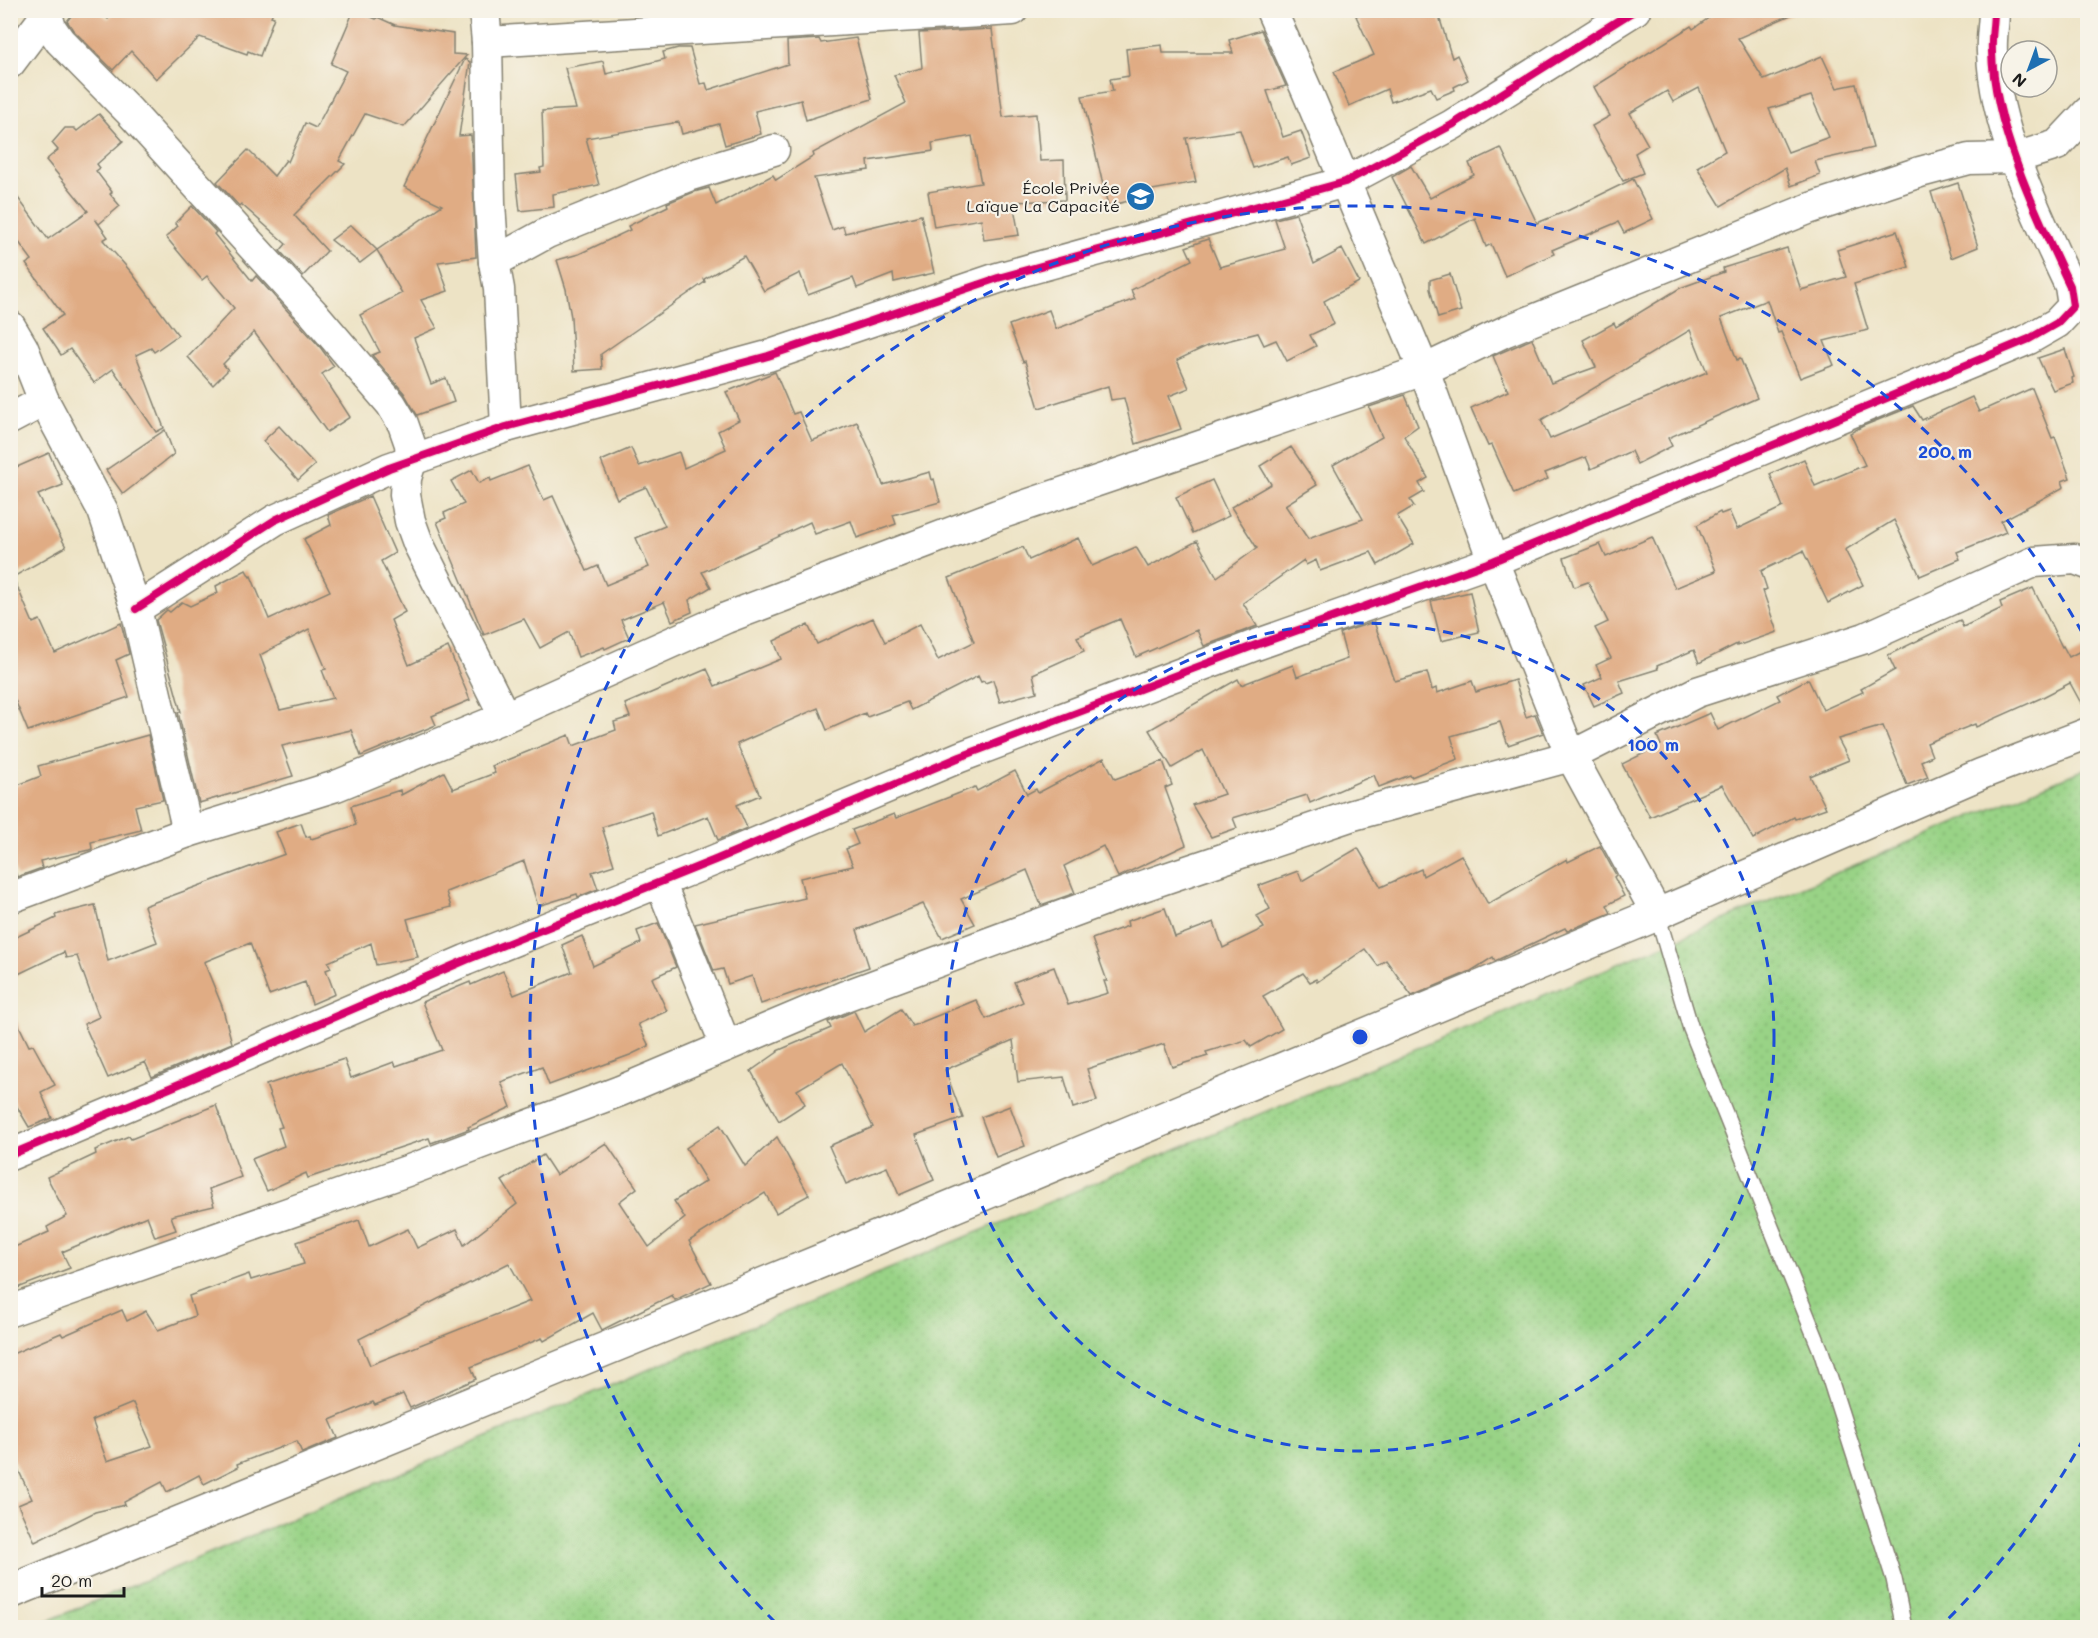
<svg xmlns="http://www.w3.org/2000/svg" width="2098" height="1638" font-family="Mali,sans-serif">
  <defs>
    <pattern id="grass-dots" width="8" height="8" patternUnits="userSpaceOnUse" patternTransform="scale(1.5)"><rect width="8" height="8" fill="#99d386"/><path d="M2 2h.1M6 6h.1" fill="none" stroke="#83b573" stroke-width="1.8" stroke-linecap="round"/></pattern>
  </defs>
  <rect width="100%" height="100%" fill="#f7f3e8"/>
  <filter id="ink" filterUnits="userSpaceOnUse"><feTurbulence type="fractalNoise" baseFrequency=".0167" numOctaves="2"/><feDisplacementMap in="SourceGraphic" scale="12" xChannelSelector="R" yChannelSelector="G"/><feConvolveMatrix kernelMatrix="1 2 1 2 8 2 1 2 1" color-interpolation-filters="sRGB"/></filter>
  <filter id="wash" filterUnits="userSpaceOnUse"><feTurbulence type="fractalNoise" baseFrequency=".008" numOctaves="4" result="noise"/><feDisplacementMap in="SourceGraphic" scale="24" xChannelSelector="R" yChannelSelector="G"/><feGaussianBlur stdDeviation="1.35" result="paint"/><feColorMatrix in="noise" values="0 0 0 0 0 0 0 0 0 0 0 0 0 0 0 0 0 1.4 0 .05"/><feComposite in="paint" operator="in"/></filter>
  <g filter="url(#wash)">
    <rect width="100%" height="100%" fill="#ede3c5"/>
    <path fill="url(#grass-dots)" stroke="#5a7851" stroke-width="1.5" d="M2087 768V1627H33Z"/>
    <g id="blocks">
      <g fill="#e0ac84" fill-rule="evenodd">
        <path d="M76 10H98L108 19 116 10H274L271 16 274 17 260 56 248 51 247 54 200 37 156 79 131 51 113 70 73 30 67 21Z"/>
        <path d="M354 10 376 19 377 17 395 25 453 34V54L467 55 404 127 365 114 339 161 345 164 294 215 327 251 303 276 280 251 286 244 241 204 239 206 217 182 248 150 274 176 286 160 288 162 305 123 316 128 346 71 331 64Z"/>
        <path d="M1367 10H1437L1452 58 1457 55 1468 80 1454 87 1455 90 1436 98 1431 88 1391 102 1387 89 1349 106 1334 72 1374 55 1356 16Z"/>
        <path d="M1720 10H1802L1738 38 1764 80 1822 56 1837 88 1856 84 1873 148 1815 161 1820 175 1791 186 1785 168 1721 206 1697 167 1725 151 1699 88 1673 102 1667 91 1630 113 1648 145 1635 153 1643 173 1623 181 1592 126 1610 116 1594 87 1691 26 1693 29ZM1811 96 1829 137 1788 152 1769 109Z"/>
        <path d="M992 29 1003 117 1036 114 1040 161 1064 160 1065 200 1013 202 1019 235 984 240 981 219 934 227 928 192 981 183 972 136 932 143 933 151 868 161 869 170 814 178 832 230 843 226 845 233 921 215 934 273 894 282 893 274 857 288 853 278 808 295 800 273 764 291 744 256 704 279 705 282 601 354 602 369 574 371 571 317 566 289 557 260 579 254 630 230 628 226 668 206 667 203 694 192 709 188 716 205 773 175 776 180 814 156 813 153 906 103 894 75 922 68 919 33Z"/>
        <path d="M1261 30 1286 86 1267 91 1283 137 1301 131 1311 158 1291 165 1288 157 1253 168 1240 130 1186 138 1196 182 1152 190 1153 195 1108 206 1082 96 1113 91 1110 79 1129 76 1126 49 1162 45 1163 53H1233L1229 40Z"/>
        <path d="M856 38 872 99 806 120 801 100 755 111 761 134 725 145 719 124 682 134 679 122 586 138 599 185 553 194 554 207 520 211 516 175 541 172 540 168 544 167 542 111 576 109 565 68 603 61 606 74 665 59 663 52 678 48H690L700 84 706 83 708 90 788 64 787 41 819 39 821 43Z"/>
        <path d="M465 59 470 62 459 136 471 135 476 257 438 262 448 291 421 300 437 328 414 338 431 384 446 378 454 402 417 415 404 393 372 355 380 352 360 315 402 293 377 250 360 263 331 240 351 225 377 250 442 205 404 187Z"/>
        <path d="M99 114 123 141 97 164 100 168 96 171 112 192 110 194 120 206 99 224 95 219 108 237 103 240 132 273 178 335 154 352 151 348 136 355 164 428 156 432 113 369 94 383 70 349 61 355 43 328 63 315 26 264 32 260 10 230V187L48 239 88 211 46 160 58 150 52 143 65 128H74L77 131Z"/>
        <path d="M1501 148 1537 223 1569 210 1633 179 1653 219 1624 233 1618 222 1552 250 1554 254 1505 276 1491 244 1486 247 1475 218 1426 244 1392 177 1411 166 1430 198 1474 175 1469 163Z"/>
        <path d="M1958 183 1978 247 1951 258 1931 192Z"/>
        <path d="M192 206 216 232 214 234 252 281 256 276 320 347 334 366 322 374 350 417 327 432 254 332 223 364 228 370 213 385 188 357 234 308 207 276 202 280 166 237 178 226 175 223Z"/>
        <path d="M1296 214 1314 264 1342 249 1359 282 1324 301 1334 324 1310 335 1316 346 1287 361 1276 340 1264 345 1258 333 1207 346 1177 360 1189 388 1169 396 1181 429 1136 444 1124 398 1111 400 1108 386 1039 408 1025 361 1023 362 1009 325 1049 310 1056 329 1135 299 1131 290 1192 260 1186 247 1208 239 1220 267 1285 249 1275 219Z"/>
        <path d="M1897 231 1909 267 1854 284 1868 330 1824 341 1834 365 1800 378 1781 332 1778 333 1767 300 1721 318 1737 360 1740 358 1757 398 1668 438 1672 446 1637 464 1631 451 1591 469 1586 457 1545 473 1548 479 1514 494 1492 445 1488 446 1471 408 1508 391 1493 356 1532 339 1551 383 1596 367 1583 340 1614 323 1616 327 1680 288 1724 272 1723 268 1787 248 1801 290 1846 277 1837 250ZM1690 330 1707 372 1550 439 1541 420Z"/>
        <path d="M1450 274 1461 311 1438 318 1430 289V280Z"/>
        <path d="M2065 349 2074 377 2072 378 2073 383 2053 390 2038 358Z"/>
        <path d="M775 372 793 414 799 412 812 441 857 422 873 457 883 485 930 472 932 480 934 479 940 502 893 515 896 524 857 538 851 521 815 534 810 522 702 572 711 587 689 600 692 612 672 621 664 602 621 620 629 638 605 649 604 647 578 657 569 632 540 648 524 619 484 635 437 522 446 518 444 513 464 504 451 481 472 470 479 483 490 478 491 481 528 466 544 500 553 496 587 571 598 566 606 585 649 567 636 538 665 526 646 487 617 499 601 461 631 448 639 466 679 452 684 468 726 449 718 431 739 420 726 392Z"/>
        <path d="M2032 388 2052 438 2055 437 2070 478 2062 481 2064 487 2001 521 2006 532 1957 552 1960 559 1920 576 1894 520 1845 550 1863 585 1828 603 1803 551 1761 571 1767 589 1763 591 1777 632 1737 646V644L1699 663 1694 650 1657 666 1658 669 1619 681 1624 693 1594 706 1584 685 1602 677 1596 665 1611 658 1595 628 1608 622 1588 582 1574 587 1564 558 1600 544 1606 557 1652 537 1675 588 1716 571 1697 525 1720 512 1721 514 1729 511 1737 529 1783 507 1770 474 1804 459 1815 486 1865 465 1850 433 1863 426 1913 406 1922 420 1972 397 1979 412Z"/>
        <path d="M1405 395 1418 426 1404 436 1428 478 1419 483 1424 492 1410 500 1414 506 1397 516 1414 544 1378 565 1371 552 1320 571 1316 560 1306 565 1304 560 1243 603 1257 626 1204 646 1197 630 1136 657 1120 619 1077 637 1084 651 1033 674 1037 692 1000 702 993 680 985 683 984 681 981 682 978 676 911 710 907 702 867 717 865 713 827 730 818 708 737 744 760 795 737 805 747 828 718 840 708 816 658 836 651 811 602 827 614 865 592 872 598 889 578 897 577 894 538 906 524 861 446 892 451 907 407 919 418 957 376 965 371 943 328 962 331 968 326 970 335 994 312 1004 305 982 269 995 250 943 204 962 222 1006 232 1043 152 1077 145 1062 108 1078 84 1024 99 1017 77 956 66 958 64 952 10 978V940L56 918 55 915 95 905 108 961 157 942 144 906 285 854 276 832 301 823 306 837 310 836 311 839 356 825 351 806 400 790 401 795 444 772 453 789 495 773 492 766 569 735 573 746 616 730 614 722 630 717 625 704 707 669 715 686 781 659 774 641 808 625 817 644 873 618 885 642 920 624 938 660 974 642 949 578 1023 547 1029 560 1078 538 1092 566 1136 547 1148 567 1197 541 1217 577 1257 548 1231 507 1271 484 1260 466 1291 447 1317 485 1285 505 1308 539 1363 519 1333 465 1382 437 1369 407Z"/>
        <path d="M279 426 315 465 298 480 263 441Z"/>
        <path d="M165 430 174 454 123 494 106 470Z"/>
        <path d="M49 453 63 485 38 495 66 547 13 577 33 623 40 620 55 653 121 623 129 654 116 660 129 697 28 731 10 688V470Z"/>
        <path d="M1212 480 1229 516 1193 533 1176 497Z"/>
        <path d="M370 496 395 553 381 561 405 612 391 620 409 665 448 647 470 700 432 716 436 725 361 756 351 730 282 746 293 776 199 803 178 712H181L156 620 167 610 170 612 182 602 190 606 218 593 216 586 246 570 250 577 251 576 269 619 330 591 304 539 331 525 328 515ZM309 629 326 669 322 670 333 698 280 710 260 655Z"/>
        <path d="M2033 588 2062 647 2063 646 2069 657 2088 647V716L2070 683 2041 698 1976 727 1975 724 1927 743 1932 756 1921 761 1928 777 1907 785 1883 726 1838 739 1849 760 1810 776 1826 808 1795 819 1794 817 1753 839 1722 785 1650 817 1622 764 1661 745 1657 736 1710 713 1718 730 1780 700 1777 695 1808 679 1823 710 1863 692 1861 689 1895 670 1888 655 1960 620 1963 627 2002 608 2000 602Z"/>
        <path d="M1470 592 1479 632 1441 641 1431 601Z"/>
        <path d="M1374 622 1395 681 1427 672 1432 690 1436 688 1437 693 1472 681 1476 692 1515 680 1526 717 1535 714 1543 733 1508 745 1500 722 1451 736 1458 759 1411 777 1410 775 1379 787 1374 775 1310 803 1307 795 1233 818 1237 828 1211 837 1192 805 1224 794 1203 750 1172 768 1149 730 1238 679 1241 685 1293 665 1297 677 1347 659 1340 633Z"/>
        <path d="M148 735 163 800 135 806 141 830 91 842 92 849 89 850 40 861 42 868 17 877 10 858V788L41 776 38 766Z"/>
        <path d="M1104 758 1115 779 1163 761 1172 785 1165 788 1186 845 1118 877 1103 846 1064 866 1075 893 1041 905 1027 870 961 899 975 924 942 938 923 904 857 930 869 967 761 1004 752 976 728 984 723 969 714 971 695 924 805 898 800 878 853 866 846 849 858 844 852 830 894 814 896 818 975 787 977 791 1015 771 1027 794 1036 789 1038 793Z"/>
        <path d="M1600 846 1616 875 1614 877 1624 896 1607 905 1611 913 1567 931 1565 928 1495 961 1493 957 1471 971 1412 996 1386 960 1378 966 1365 949 1317 982 1316 979 1310 982 1303 973 1263 996 1282 1029 1251 1047 1246 1040 1206 1052 1208 1056 1172 1067 1164 1044 1087 1069 1097 1101 1073 1108 1064 1077 1018 1082 1013 1040 945 1070 963 1118 916 1135 934 1180 899 1195 887 1167 846 1184 829 1146 873 1127 842 1063 797 1090 805 1104 779 1121 751 1071 778 1052 777 1051 831 1028 828 1022 854 1011 864 1032 901 1009 912 1026 976 1000 986 1019 1023 1002 1014 982 1054 967 1068 1005 1108 993 1104 981H1107L1092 939 1128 926 1127 921 1165 908 1175 937 1214 922 1223 948 1264 928 1257 916 1270 909 1258 886 1298 871 1302 881 1358 848 1381 887 1421 869 1423 876 1461 855 1488 904 1567 859 1568 862Z"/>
        <path d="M658 923 676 967 652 978 667 1011 638 1024 649 1046 630 1055 549 1085 542 1067 501 1082 511 1107 468 1127 469 1129 431 1143 429 1138 308 1178 306 1173 267 1191 252 1159 284 1146 278 1128 282 1127 266 1085 344 1059 351 1078 394 1062 396 1066 442 1050 422 1002 470 982 471 985 503 971 514 995 572 972 562 945 582 936 593 966 641 943 637 931Z"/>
        <path d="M10 1007 29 1046 33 1045 55 1085 41 1092 52 1118 29 1127 10 1095Z"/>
        <path d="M216 1105 241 1177 209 1189 214 1206 171 1216 176 1230 155 1237 147 1216 62 1252 70 1268 10 1291V1249L49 1232 47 1227 67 1216 47 1177 96 1154 95 1150 129 1136 131 1139Z"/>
        <path d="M1010 1106 1025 1146 996 1157 981 1117Z"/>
        <path d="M720 1125 745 1166 777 1137 809 1195 776 1213 765 1193 689 1241 711 1283 675 1300 672 1295 602 1330 593 1313 544 1341 542 1338 471 1367 476 1379 410 1408 403 1394 375 1405 373 1402 330 1420 338 1438 302 1453 297 1441 237 1464 238 1467 204 1484 199 1475 167 1492 162 1482 124 1502 125 1505 95 1512 35 1542 18 1505 32 1499 10 1452V1355L61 1333 63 1336 122 1310 127 1321 146 1311 158 1330 195 1316 189 1296 249 1274 251 1280 304 1264 297 1242 359 1220 369 1247 408 1229 417 1248 457 1229 464 1245 517 1204 502 1181 543 1155 556 1175 606 1143 637 1188 619 1202 649 1247 685 1218 674 1201 706 1181 686 1148ZM509 1263 530 1301 370 1365 359 1339ZM133 1403 152 1446 107 1461 92 1420Z"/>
      </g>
    </g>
  </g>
  <g filter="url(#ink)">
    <use href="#blocks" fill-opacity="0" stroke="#848070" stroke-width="1.5"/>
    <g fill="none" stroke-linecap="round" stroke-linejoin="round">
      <defs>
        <path id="service" d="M1657 914 1691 1029 1821 1351 1894 1579 1904 1628"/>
        <g id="minor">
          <path d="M42 10 47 14 51 28 60 41 129 111 314 314 391 404 403 424 410 444 411 462 406 478 405 495 410 521 418 543 505 717"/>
          <path d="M484 10 487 42 490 204 494 262 499 289 506 427"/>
          <path d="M1271 10 1307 91 1424 370 1493 561 1571 756 1657 914 1981 774 2088 733"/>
          <path d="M487 42 1013 10"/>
          <path d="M10 63 50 10"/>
          <path d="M494 262 547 233 688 176 774 150"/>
          <path d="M10 326 23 348 44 401 103 511 136 609 188 832"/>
          <path d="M10 419 44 401"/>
          <path d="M136 609 275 520 389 468 506 427 768 356 998 278 1345 182 1452 125 1635 10"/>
          <path d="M660 882 726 1046"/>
          <path d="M10 898 188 832 336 786 505 717 726 618 997 515 1424 370 1506 331 1808 209 1920 172 1969 159 2015 158 2057 145 2088 112"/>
          <path d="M10 1155 184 1082 466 960 715 860 960 757 1253 646 1493 561 2029 339 2057 323 2073 306 2070 286C2038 218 1994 128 1992 52 1991 38 1994 24 1994 10"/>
          <path d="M10 1311 407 1171 620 1091 845 996 1137 888 1353 815 1571 756 1697 692 1865 638 2034 562 2075 559 2088 564"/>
        </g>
        <path id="secondary" d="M10 1592 821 1261 1657 914"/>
      </defs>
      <use href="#service" stroke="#848070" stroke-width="18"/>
      <use href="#minor" stroke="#848070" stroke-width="33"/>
      <use href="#secondary" stroke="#848070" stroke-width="36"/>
      <use href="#service" stroke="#fff" stroke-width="15"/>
      <use href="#minor" stroke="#fff" stroke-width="30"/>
      <use href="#secondary" stroke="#fff" stroke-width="33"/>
      <defs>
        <g id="cycleway">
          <path d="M136 609 275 520 389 468 506 427 768 356 998 278 1345 182 1452 125 1635 10"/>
          <path d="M10 1155 184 1082 466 960 715 860 960 757 1253 646 1493 561 2029 339 2057 323 2073 306 2070 286C2038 218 1994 128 1992 52 1991 38 1994 24 1994 10"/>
        </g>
      </defs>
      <use href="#cycleway" stroke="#f7f3e8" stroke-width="11"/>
      <use href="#cycleway" stroke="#d6006c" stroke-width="8"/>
    </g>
  </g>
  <g fill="none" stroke="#1d4ed8" stroke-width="3" stroke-dasharray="10 8">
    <circle cx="1360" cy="1037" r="414"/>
    <path d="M2084 1438A828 828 0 0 1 1945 1622M775 1622A828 828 0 1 1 2084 636"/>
  </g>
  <defs>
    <symbol id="school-disc" viewBox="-11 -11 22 22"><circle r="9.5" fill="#1f6fb2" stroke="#f7f3e8"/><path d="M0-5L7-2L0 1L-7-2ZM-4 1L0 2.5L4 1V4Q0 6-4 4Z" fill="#fff"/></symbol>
  </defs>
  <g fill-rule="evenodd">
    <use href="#school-disc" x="1124" y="180" width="33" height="33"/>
  </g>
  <g text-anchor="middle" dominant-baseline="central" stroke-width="4.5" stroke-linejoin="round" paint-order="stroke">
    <g font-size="16" fill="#1c1c1c" stroke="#f7f3e8" text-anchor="end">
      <text x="1120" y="187">École Privée<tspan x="1120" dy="18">Laïque La Capacité</tspan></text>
    </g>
  </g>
  <circle cx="1360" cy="1037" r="9" fill="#1d4ed8" stroke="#f7f3e8" stroke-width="3"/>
  <g font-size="18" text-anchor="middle" font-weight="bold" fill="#1d4ed8" stroke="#f7f3e8" stroke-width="4.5" stroke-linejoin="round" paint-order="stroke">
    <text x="1945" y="458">200 m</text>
    <text x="1653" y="751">100 m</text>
  </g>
  <rect width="2098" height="1638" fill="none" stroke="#f7f3e8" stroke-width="36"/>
  <g transform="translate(2029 69) rotate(221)"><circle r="28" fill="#f7f3e8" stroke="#9f9d96" stroke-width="1.5"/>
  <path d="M0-4.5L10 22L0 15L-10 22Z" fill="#1f6fb2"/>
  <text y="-9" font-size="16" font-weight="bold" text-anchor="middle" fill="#1c1c1c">N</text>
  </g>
  <path d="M42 1587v9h82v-9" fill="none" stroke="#1c1c1c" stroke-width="3"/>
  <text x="51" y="1587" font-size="18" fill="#1c1c1c" stroke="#f7f3e8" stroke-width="4.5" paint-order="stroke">20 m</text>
</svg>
